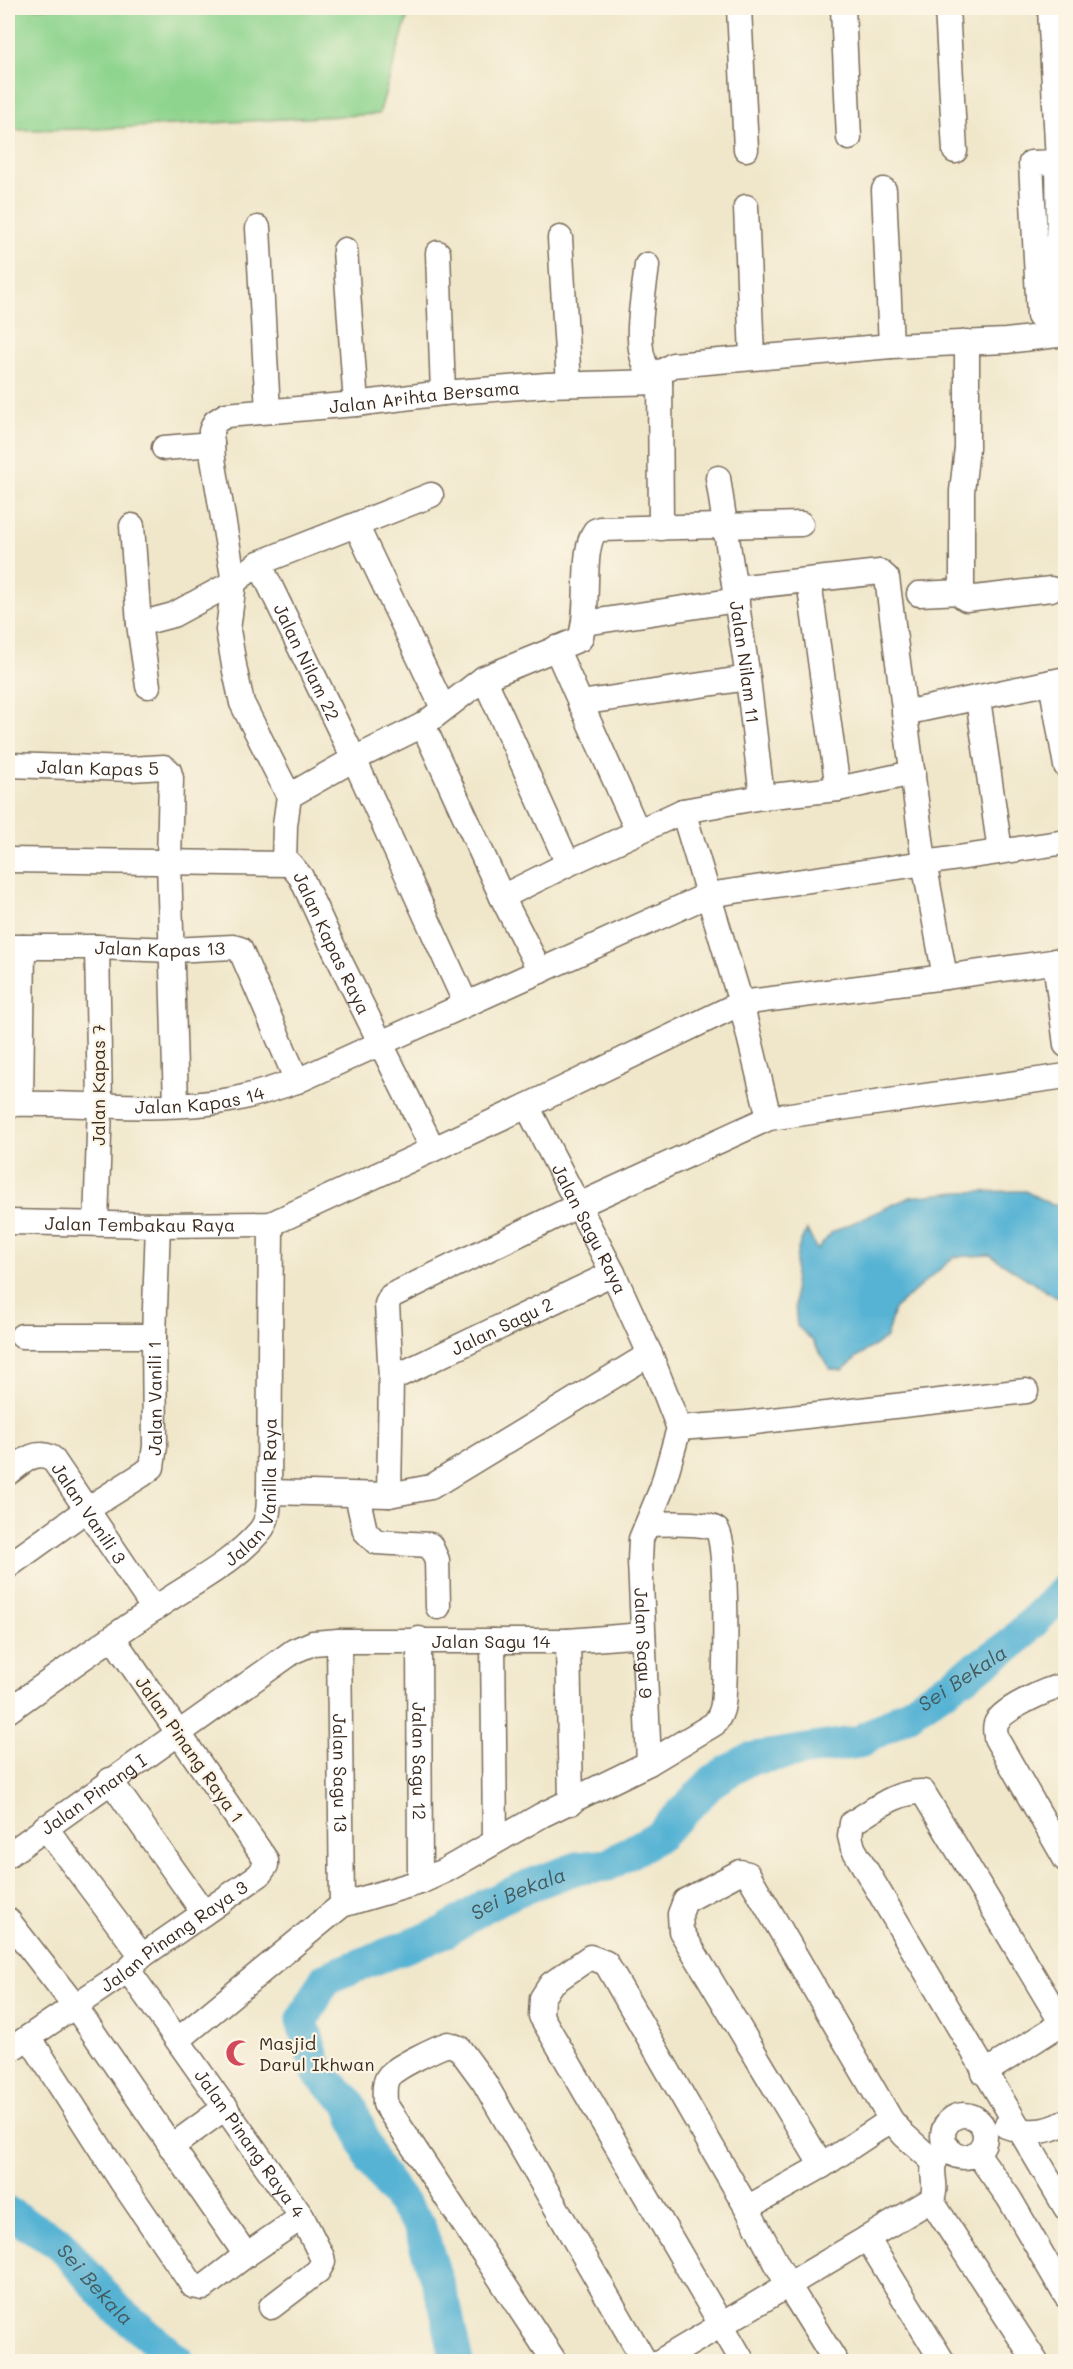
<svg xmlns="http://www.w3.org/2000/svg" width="1073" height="2369" font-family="Mali,sans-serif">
  <rect width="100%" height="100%" fill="#fcf5e5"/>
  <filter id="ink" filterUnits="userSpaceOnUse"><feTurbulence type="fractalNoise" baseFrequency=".0167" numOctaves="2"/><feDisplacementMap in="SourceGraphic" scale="12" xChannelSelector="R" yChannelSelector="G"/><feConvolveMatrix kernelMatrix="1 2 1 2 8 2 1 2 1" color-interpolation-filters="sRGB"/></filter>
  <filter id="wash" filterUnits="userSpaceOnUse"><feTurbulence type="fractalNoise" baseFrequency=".008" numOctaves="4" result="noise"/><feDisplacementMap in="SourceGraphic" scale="24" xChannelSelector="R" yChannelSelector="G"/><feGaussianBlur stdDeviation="1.35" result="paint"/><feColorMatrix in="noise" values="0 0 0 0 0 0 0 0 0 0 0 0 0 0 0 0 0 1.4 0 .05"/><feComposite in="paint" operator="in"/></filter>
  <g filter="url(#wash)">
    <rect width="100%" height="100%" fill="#f0e7cb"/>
    <path fill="#8ed48e" stroke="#647f56" stroke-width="1.5" d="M8 8H410L379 114 97 129 8 130Z"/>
    <path fill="#56b3d4" stroke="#486e79" stroke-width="1.5" d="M1025 1191 1052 1205 1065 1202V1300L1049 1293 990 1255 954 1257 894 1309 886 1338 857 1357 843 1370 830 1369 813 1341 797 1326C794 1299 790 1253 807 1230L817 1250 832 1232 910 1197 958 1192Z"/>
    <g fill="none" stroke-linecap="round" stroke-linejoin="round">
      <g stroke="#56b3d4" stroke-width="33">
        <path id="s1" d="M8 2213 58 2242 117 2309 179 2362"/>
        <path id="s2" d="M457 2362 445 2306 419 2225 373 2164 349 2102 318 2073 302 2021 326 1978 444 1932 488 1904 528 1886 577 1868 608 1865 660 1835 714 1780 749 1759 859 1742 906 1715 1009 1646 1066 1589"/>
      </g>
    </g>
  </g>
  <g filter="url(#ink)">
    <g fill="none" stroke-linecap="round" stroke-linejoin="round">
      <defs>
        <g id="minor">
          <path d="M739 8 746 149"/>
          <path d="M843 8 849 138"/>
          <path d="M947 8 955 151"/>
          <path d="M1050 8 1058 162 1060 315 1039 316 1031 163 1058 162"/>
          <path d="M884 190 891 346"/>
          <path d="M746 207 752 357"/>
          <path d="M258 228 268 411"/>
          <path d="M560 238 569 384"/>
          <path d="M345 250 356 404"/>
          <path d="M438 253 443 393"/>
          <path d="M647 265C644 296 632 344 648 370L660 373"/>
          <path d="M967 342V448L962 491V596L966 599 1051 589"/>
          <path d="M164 448 212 444"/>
          <path id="s3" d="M718 478 748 678 762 797"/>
          <path d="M356 525 443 708"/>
          <path d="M132 526 139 624 148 686"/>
          <path d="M661 528 660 373 673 365 891 346 1006 341 1066 334"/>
          <path id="s4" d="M259 563 354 759 466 1004"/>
          <path d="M809 581 838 789"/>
          <path d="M735 588 880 572 887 578 924 862 945 977"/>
          <path d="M919 594 961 592"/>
          <path d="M585 623 737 600"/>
          <path d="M139 624 173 615 234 582 259 563 431 495"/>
          <path d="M556 648 638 832"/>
          <path d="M484 678 568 864"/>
          <path d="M1051 682 1066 766"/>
          <path d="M978 699 1000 851"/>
          <path d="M580 703 748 678"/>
          <path d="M904 713 1066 679"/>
          <path d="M423 725 502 897 540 971"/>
          <path id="s5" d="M8 765 131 769 164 767 169 771 171 778 169 861 176 1105"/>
          <path id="s6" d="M289 796 242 703 235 671 228 630 234 582 213 459 211 431 215 422 226 415 356 404 443 393 547 385 660 382"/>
          <path d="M683 811 741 1003 769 1118"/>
          <path id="s7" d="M8 860 290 864 301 877 335 951 433 1149"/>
          <path d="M284 863 285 825 289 796 354 759 423 725 484 678 580 639C591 608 580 552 595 531L600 529 801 524"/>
          <path d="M502 897 568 864 683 811 762 797 838 789 913 773"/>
          <path id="s8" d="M8 947H97L172 950 233 947 240 949 297 1081"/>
          <path d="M1055 961 1066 1045"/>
          <path d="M21 1103 23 947"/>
          <path id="s9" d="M8 1104C81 1102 157 1113 230 1100 253 1096 275 1088 297 1081L708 895 1066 842"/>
          <path id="s10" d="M527 1106 613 1273 650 1354 679 1428 662 1488 641 1539 640 1561 649 1763"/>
          <path id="s11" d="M8 1222 158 1225 271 1224 527 1106 741 1003 945 977 1066 960"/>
          <path d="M96 1223 100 1105 97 947"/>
          <path d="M22 1336H154"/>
          <path id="s12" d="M391 1379 613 1273"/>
          <path d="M679 1428 746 1423 1026 1391"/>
          <path id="s13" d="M8 1473C22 1463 34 1449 52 1458L154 1609"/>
          <path d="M269 1492 389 1495 431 1487 650 1354"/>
          <path d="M357 1495 365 1531 376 1542 430 1545 437 1560 438 1607"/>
          <path d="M389 1495 391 1379 387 1304 391 1296 579 1205 769 1118 1066 1076"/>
          <path id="s14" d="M8 1566 86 1510 143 1474 152 1467 155 1446 154 1336 158 1225"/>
          <path id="s15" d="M419 1639 420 1882"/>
          <path id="s16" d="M339 1641 342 1905"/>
          <path d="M493 1641 495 1841"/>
          <path d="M568 1641 571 1803"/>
          <path d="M1066 1688 1062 1686C1048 1689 999 1710 996 1724 994 1727 996 1734 996 1738L1066 1860"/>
          <path id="s17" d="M8 1711C56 1677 104 1642 154 1609 190 1584 231 1565 260 1531 269 1520 269 1505 269 1492L271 1224"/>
          <path d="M110 1780 204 1913"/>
          <path d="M45 1827 142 1956"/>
          <path id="s18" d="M8 1855 294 1651 313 1643 339 1641H568L643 1635"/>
          <path d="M8 1920 75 2006 246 2255"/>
          <path id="s19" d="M128 1970 302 2217 322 2257 323 2262 318 2271 271 2307"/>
          <path d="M1066 2030 923 1792C896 1791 874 1810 852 1823L850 1836 853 1848 1066 2208"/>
          <path d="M29 2037 122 2182 193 2286 203 2288 246 2255 302 2217"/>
          <path d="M178 2040 342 1905 420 1882 446 1870 542 1815 649 1763 714 1724C719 1718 722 1712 723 1704 726 1682 728 1541 717 1530 709 1521 662 1524 649 1524"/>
          <path id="s20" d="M8 2051 128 1970 142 1956 259 1875 266 1865V1860L113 1638"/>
          <path d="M984 2073 1062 2023"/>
          <circle cx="964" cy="2136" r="21"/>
          <path d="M891 2120 822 2166 681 1931 680 1914 685 1901 740 1872 748 1874 891 2120 904 2135 934 2162"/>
          <path d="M1006 2126C1026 2134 1047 2133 1066 2122"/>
          <path d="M171 2147 226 2107"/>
          <path d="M977 2153 1009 2198 1066 2296"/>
          <path d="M822 2166 747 2208 788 2285 836 2362"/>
          <path d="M931 2200 1036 2362"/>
          <path d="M867 2238 943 2362"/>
          <path d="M555 2362 385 2104C385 2095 383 2083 389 2076 396 2067 436 2048 448 2044L459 2048 484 2082 645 2362"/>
          <path d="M659 2362 931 2200C942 2181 920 2166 948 2148"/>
          <path d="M743 2362 541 2016 542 1998 551 1984 590 1957 606 1963 747 2208"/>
        </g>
      </defs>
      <use href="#minor" stroke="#7a6c5b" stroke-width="27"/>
      <use href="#minor" stroke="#fff" stroke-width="24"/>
    </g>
  </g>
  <defs>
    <symbol id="mosque-bare" viewBox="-9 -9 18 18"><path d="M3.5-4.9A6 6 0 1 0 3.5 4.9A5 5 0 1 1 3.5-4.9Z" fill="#d1495b" stroke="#fcf5e5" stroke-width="2.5" paint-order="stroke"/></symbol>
  </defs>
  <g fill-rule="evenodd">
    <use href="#mosque-bare" x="220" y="2034" width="38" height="38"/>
  </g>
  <g text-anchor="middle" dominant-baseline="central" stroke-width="4.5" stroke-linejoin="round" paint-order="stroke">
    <g font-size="18" fill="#3b2a1e" stroke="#fcf5e5">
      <text stroke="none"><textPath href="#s6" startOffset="602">Jalan Arihta Bersama</textPath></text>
      <text stroke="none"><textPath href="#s4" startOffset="110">Jalan Nilam 22</textPath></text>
      <text stroke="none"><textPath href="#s3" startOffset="186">Jalan Nilam 11</textPath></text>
      <text stroke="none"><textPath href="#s5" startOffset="90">Jalan Kapas 5</textPath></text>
      <text stroke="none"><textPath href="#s7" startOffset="372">Jalan Kapas Raya</textPath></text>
      <text stroke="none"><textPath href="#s8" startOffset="152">Jalan Kapas 13</textPath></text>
      <text transform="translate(98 1085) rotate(-90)">Jalan Kapas 7</text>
      <text stroke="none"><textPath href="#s9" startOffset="192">Jalan Kapas 14</textPath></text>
      <text stroke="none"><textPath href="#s11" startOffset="132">Jalan Tembakau Raya</textPath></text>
      <text stroke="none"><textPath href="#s10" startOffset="138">Jalan Sagu Raya</textPath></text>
      <text stroke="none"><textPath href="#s12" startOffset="123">Jalan Sagu 2</textPath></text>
      <text stroke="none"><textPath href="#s14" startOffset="244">Jalan Vanili 1</textPath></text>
      <text stroke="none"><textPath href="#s17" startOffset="345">Jalan Vanilla Raya</textPath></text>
      <text stroke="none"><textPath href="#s13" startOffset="116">Jalan Vanili 3</textPath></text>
      <text stroke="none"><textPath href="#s18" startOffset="550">Jalan Sagu 14</textPath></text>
      <text stroke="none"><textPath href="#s10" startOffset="578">Jalan Sagu 9</textPath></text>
      <text transform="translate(190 1749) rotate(55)">Jalan Pinang Raya 1</text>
      <text stroke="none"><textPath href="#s15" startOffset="122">Jalan Sagu 12</textPath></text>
      <text stroke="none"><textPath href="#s16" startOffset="132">Jalan Sagu 13</textPath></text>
      <text stroke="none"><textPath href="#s18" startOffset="105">Jalan Pinang I</textPath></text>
      <text stroke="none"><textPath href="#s20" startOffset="202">Jalan Pinang Raya 3</textPath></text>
      <text stroke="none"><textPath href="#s19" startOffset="212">Jalan Pinang Raya 4</textPath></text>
    </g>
    <g font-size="18" fill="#3b2a1e" stroke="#fcf5e5" text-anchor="start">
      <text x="259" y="2043">Masjid<tspan x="259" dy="21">Darul Ikhwan</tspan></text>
    </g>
    <g font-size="20" font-style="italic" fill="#445a5e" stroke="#fcf5e5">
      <text stroke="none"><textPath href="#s2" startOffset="1148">Sei Bekala</textPath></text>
      <text stroke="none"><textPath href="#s2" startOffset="642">Sei Bekala</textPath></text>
      <text stroke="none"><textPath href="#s1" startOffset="114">Sei Bekala</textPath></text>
    </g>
  </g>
  <rect width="1073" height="2369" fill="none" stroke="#fcf5e5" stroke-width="30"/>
</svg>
